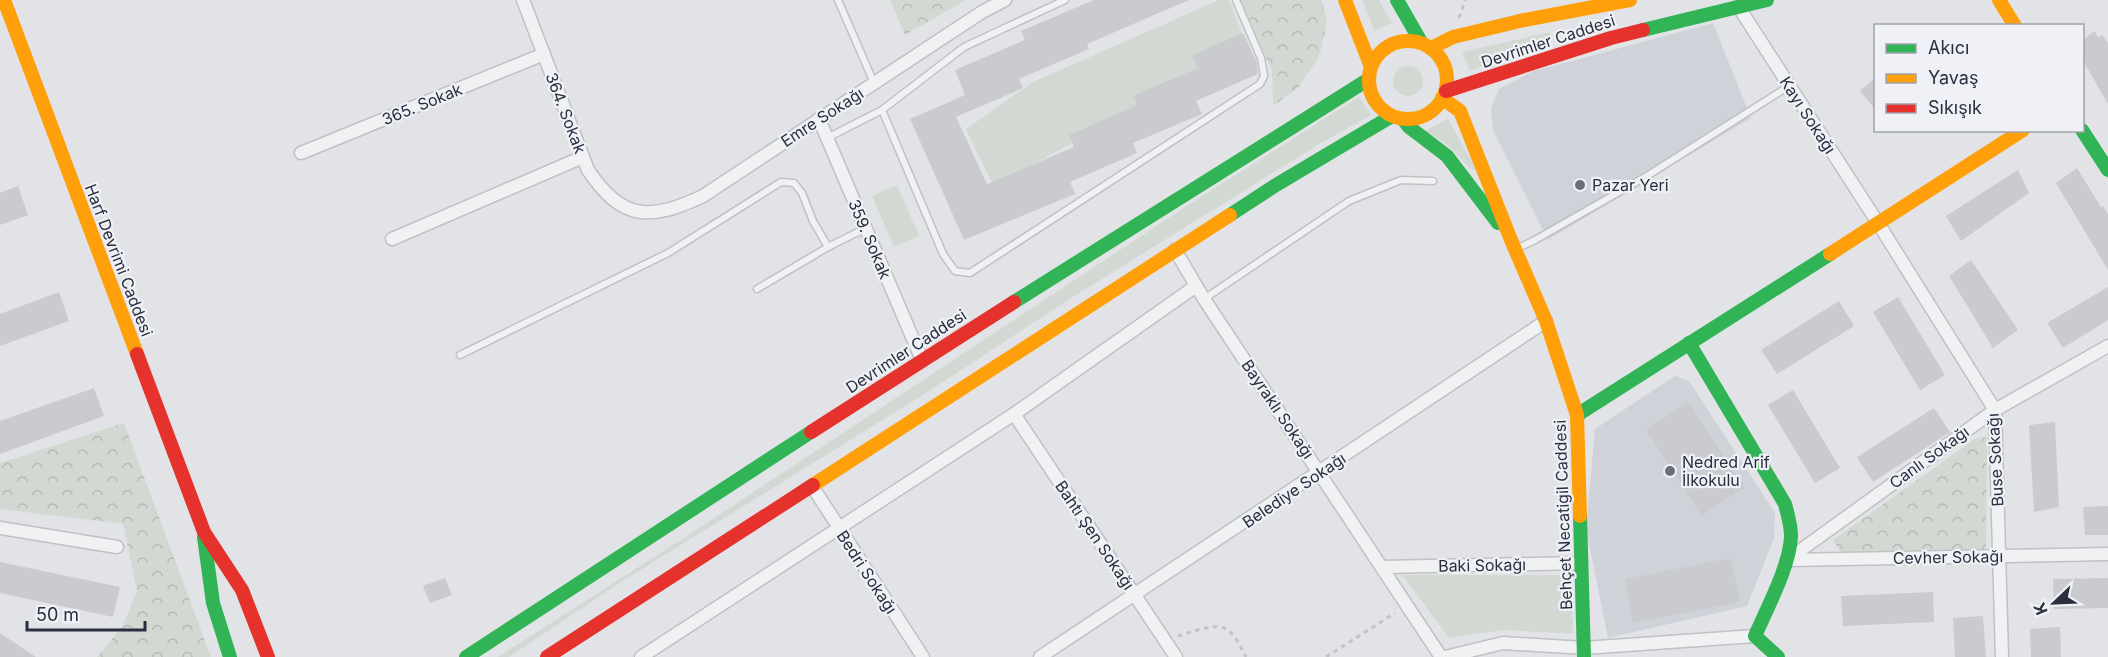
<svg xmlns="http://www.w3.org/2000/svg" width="2108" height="657" font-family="Inter,sans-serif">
  <defs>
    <pattern id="park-crowns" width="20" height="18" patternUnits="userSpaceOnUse" patternTransform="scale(1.5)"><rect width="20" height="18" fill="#d2d9d2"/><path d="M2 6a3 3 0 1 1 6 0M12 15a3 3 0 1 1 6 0" fill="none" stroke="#b4bbb5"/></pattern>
  </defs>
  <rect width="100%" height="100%" fill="#e2e3e6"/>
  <g fill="#d0d2d9">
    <path d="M1713 23 1751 118 1548 240 1493 130 1491 108 1499 89 1531 72Z"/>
    <path d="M1675 376 1689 381 1775 513 1774 538 1747 606 1608 638 1586 529 1595 429Z"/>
  </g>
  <g fill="#d2d9d2">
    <path d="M1219 0H1229L1246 44 994 187 966 129 1033 82Z"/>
    <path d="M1362 0H1379L1392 23 1374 30Z"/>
    <path d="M1550 32 1553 40 1470 71 1462 52Z"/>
    <circle cx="1408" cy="81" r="15"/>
    <path d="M1359 97 1371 115 1321 143 1068 300 926 393 621 582 509 657H498L687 536 1185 207Z"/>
    <path d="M1448 119 1476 169 1472 170 1448 145 1425 131Z"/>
    <path d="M897 185 919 236 894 247 872 196Z"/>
    <path d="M1402 575H1571L1573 634 1503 630 1449 638Z"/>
  </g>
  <g fill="url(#park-crowns)">
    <path d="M890 0H966L905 35Z"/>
    <path d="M1241 0H1322L1327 23 1319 57 1298 88 1273 106 1272 71Z"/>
    <path d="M124 423 211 657H97L122 627 137 591 123 524 0 509V463Z"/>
    <path d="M1987 437 1986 549 1843 555 1833 540 1976 438Z"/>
  </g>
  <g fill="#cacbce">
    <path d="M1094 0H1189L1087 44 1089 49 1019 79 1023 88 956 117 987 184 1074 147 1069 135 1137 105 1133 96 1198 68 1192 55 1243 33 1257 63 1258 74 1196 101 1202 114 1133 143 1137 153 1070 182 1075 194 964 240 910 119 965 95 955 70 1025 40 1021 31Z"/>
    <path d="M2095 31 2098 38 2102 35 2108 43V104L2082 59V40Z"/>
    <path d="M1875 78V109L1860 91Z"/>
    <path d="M2077 168 2101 207 2103 206 2108 214V270L2056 183Z"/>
    <path d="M2018 170 2029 193 1961 241 1946 216Z"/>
    <path d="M18 186 28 215 0 225V193Z"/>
    <path d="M1971 260 2018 330 1993 348 1949 276Z"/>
    <path d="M2108 287V320L2063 348 2047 323Z"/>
    <path d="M59 292 69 321 0 346V314Z"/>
    <path d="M1898 297 1945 375 1920 390 1873 312Z"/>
    <path d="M1839 301 1854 326 1777 374 1761 350Z"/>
    <path d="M94 388 104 416 0 454V421Z"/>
    <path d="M1793 390 1840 468 1815 483 1768 405Z"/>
    <path d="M1689 402 1744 488 1701 515 1646 429Z"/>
    <path d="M1934 408 1950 432 1873 482 1857 457Z"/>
    <path d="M2055 422 2059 507 2034 512 2029 425Z"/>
    <path d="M2108 506V535H2085L2083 507Z"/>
    <path d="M1731 558 1740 602 1633 623 1625 579Z"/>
    <path d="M0 562 120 587 113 617 0 593Z"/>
    <path d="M445 578 452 595 430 603 423 586Z"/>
    <path d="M2108 578V608L2054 609 2053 579Z"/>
    <path d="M1933 592 1934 622 1843 626 1841 596Z"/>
    <path d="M1983 616 1986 657H1955L1953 618Z"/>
    <path d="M2060 627 2061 657H2031L2030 629Z"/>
    <path d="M0 633 36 657H0Z"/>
  </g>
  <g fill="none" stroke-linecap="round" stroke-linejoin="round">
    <defs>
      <g id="lane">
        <path d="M838 0 874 83"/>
        <path d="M882 110 943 254 955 271 970 273 1260 84 1264 76 1261 58 1236 0"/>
        <path d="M827 138 882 110 964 47 1065 0"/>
        <path d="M1516 249 1535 240 1647 176 1789 86"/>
        <path d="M757 289 828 247 866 228"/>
        <path d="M1204 299 1349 201 1401 180 1433 181"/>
        <path d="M460 355 668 253 781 182 794 183 802 193 813 221 828 247"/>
      </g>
      <g id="street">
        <path d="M523 0 588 170C622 221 650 221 703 196L982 12 1005 0"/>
        <path d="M1738 6 1878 223 1995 410 2002 657"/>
        <path d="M819 119 922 360"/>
        <path d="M301 153 544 54"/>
        <path d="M392 239 583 157"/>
        <path d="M1175 250 1204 299 1441 657"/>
        <path d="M1014 414 1176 657"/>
        <path d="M812 486 923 657"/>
        <path d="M0 528 117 547"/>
        <path d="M1787 560 1995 410 2108 346"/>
        <path d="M1788 560 2108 554"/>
        <path d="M1382 567 1581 563"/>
        <path d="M641 657 1014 414 1196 286"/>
        <path d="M1040 657 1546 321"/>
        <path d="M1445 657 1503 643 1584 648 1755 636"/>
      </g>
    </defs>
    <use href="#lane" stroke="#c0c1c4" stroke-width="9"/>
    <use href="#street" stroke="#c0c1c4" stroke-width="15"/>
    <g stroke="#c3c4c9" stroke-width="3" stroke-dasharray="4.5 4.5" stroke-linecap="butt">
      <path d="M1459 18 1465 0"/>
      <path d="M1178 636C1189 633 1216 622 1226 629 1235 634 1241 648 1246 657"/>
      <path d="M1326 657 1395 613"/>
    </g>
    <use href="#lane" stroke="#f0f1f3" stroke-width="6"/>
    <use href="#street" stroke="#f0f1f3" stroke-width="12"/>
    <g stroke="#30b455" stroke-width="14">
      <path d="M1397 0 1421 42"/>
      <path d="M1643 30 1767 0"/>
      <path d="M1403 119 1409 127 1447 156 1498 223"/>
      <path d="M2082 130 2108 170"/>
      <path d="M1230 215 1276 185 1392 116"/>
      <path d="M1014 302 1369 79"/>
      <path d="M1689 343 1785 504C1788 515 1791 525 1791 536 1790 566 1767 608 1755 636L1778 657"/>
      <path d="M1577 415 1830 254"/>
      <path d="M1580 516 1584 657"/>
      <path d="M204 537 213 603 230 657"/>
      <path d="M466 657 811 432"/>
    </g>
    <g stroke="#ff9f0a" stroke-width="14">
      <path d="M4 0 137 354"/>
      <path d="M1345 0 1371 67"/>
      <path d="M1999 0 2015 26"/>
      <circle cx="1408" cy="80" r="39"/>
      <path d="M1431 48 1453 37 1524 20 1630 0"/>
      <path d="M1442 98 1460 111 1511 240 1546 321 1577 415 1580 516"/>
      <path d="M1830 254 2023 130"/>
      <path d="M813 485 1230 215"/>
    </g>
    <g stroke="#e5322d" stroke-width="14">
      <path d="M1446 91 1611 38 1643 30"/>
      <path d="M137 354 204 532 242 590 268 657"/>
      <path d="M811 432 1014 302"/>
      <path d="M547 657 813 485"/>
    </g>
  </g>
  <g fill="#6a6e79" stroke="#eff1f6" stroke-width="2">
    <circle cx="1580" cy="185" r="6"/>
    <circle cx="1670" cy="471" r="6"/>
  </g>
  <g text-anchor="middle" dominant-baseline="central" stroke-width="4.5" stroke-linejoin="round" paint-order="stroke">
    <g font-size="16" fill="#292f3e" stroke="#eff1f6">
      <text transform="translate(1548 41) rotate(-18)">Devrimler Caddesi</text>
      <text transform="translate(422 104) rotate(-22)">365. Sokak</text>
      <text transform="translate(566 113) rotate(69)">364. Sokak</text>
      <text transform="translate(1808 115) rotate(57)">Kayı Sokağı</text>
      <text transform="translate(822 117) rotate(-33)">Emre Sokağı</text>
      <text transform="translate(870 239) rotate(67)">359. Sokak</text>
      <text transform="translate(119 260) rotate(69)">Harf Devrimi Caddesi</text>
      <text transform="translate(906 351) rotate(-33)">Devrimler Caddesi</text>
      <text transform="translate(1278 409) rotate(56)">Bayraklı Sokağı</text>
      <text transform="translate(1929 457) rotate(-36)">Canlı Sokağı</text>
      <text transform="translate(1995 460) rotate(-93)">Buse Sokağı</text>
      <text transform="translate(1294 490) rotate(-34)">Belediye Sokağı</text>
      <text transform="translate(1563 515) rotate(-92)">Behçet Necatigil Caddesi</text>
      <text transform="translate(1095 535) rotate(56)">Bahtı Şen Sokağı</text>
      <text transform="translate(1948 557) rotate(-1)">Cevher Sokağı</text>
      <text transform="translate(1482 565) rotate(-1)">Baki Sokağı</text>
      <text transform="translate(867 572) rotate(57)">Bedri Sokağı</text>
    </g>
    <g font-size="16" fill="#292f3e" stroke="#eff1f6" text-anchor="start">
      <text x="1592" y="185">Pazar Yeri</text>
      <text x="1682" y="462">Nedred Arif<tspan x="1682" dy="18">İlkokulu</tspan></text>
    </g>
  </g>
  <rect x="1874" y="24" width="210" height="108" fill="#eff1f6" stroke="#a0a3ac" stroke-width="1.5"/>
  <rect x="1886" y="44" width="30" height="9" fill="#30b455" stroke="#a0a3ac" stroke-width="1.5"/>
  <text x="1928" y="54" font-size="18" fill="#292f3e">Akıcı</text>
  <rect x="1886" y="74" width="30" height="9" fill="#ff9f0a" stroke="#a0a3ac" stroke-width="1.5"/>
  <text x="1928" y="84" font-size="18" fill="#292f3e">Yavaş</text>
  <rect x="1886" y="104" width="30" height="9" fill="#e5322d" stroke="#a0a3ac" stroke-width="1.5"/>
  <text x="1928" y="114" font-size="18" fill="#292f3e">Sıkışık</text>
  <g transform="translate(2054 603) rotate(247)" stroke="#eff1f6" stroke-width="4.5" paint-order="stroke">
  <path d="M0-4.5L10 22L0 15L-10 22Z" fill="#292f3e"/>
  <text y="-9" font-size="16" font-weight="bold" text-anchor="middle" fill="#292f3e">K</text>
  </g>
  <path d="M27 621v9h118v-9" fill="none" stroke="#292f3e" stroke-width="3"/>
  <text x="36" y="621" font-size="18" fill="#292f3e" stroke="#eff1f6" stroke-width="4.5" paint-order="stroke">50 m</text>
</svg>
